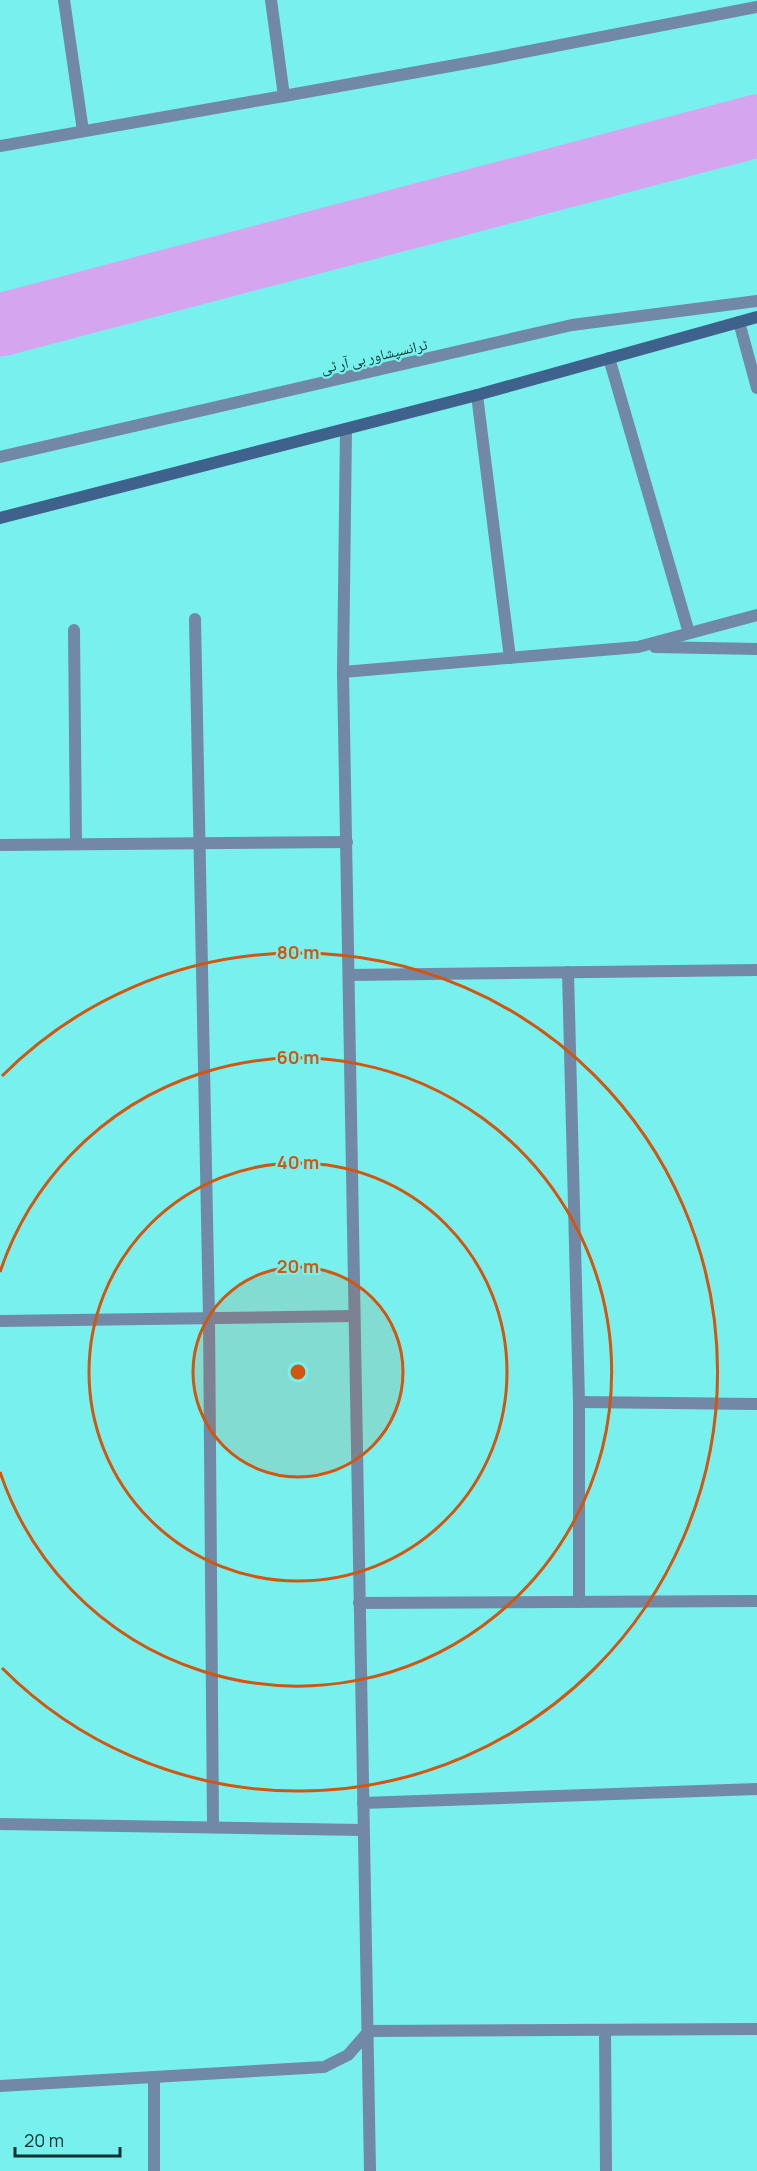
<svg xmlns="http://www.w3.org/2000/svg" width="757" height="2171" font-family="Manrope,'Noto Naskh Arabic',sans-serif">
  <rect width="100%" height="100%" fill="#78f0ed"/>
  <g fill="none" stroke-linecap="round" stroke-linejoin="round">
    <path stroke="#d5a5f0" stroke-width="63" d="M0 325 757 126"/>
    <g stroke="#7189a6" stroke-width="12">
      <path d="M284 96 478 61 757 7"/>
      <path d="M0 457 572 325 757 301"/>
    </g>
    <g stroke="#7189a6" stroke-width="12">
      <path d="M64 0 83 131"/>
      <path d="M0 146 284 96 271 0"/>
      <path d="M739 322 757 388"/>
      <path d="M609 358 689 633"/>
      <path d="M477 395 510 658"/>
      <path d="M346 429 343 672 370 2171"/>
      <path d="M195 619 209 1318 213 1827"/>
      <path d="M74 630 76 843"/>
      <path d="M655 647 757 649"/>
      <path d="M343 672 638 647 757 615"/>
      <path d="M0 845 347 842"/>
      <path d="M568 972 579 1402V1602"/>
      <path d="M349 975 757 970"/>
      <path d="M0 1321 354 1316"/>
      <path d="M579 1402 757 1404"/>
      <path d="M359 1603 757 1601"/>
      <path d="M363 1803 757 1789"/>
      <path d="M0 1824 363 1830"/>
      <path d="M605 2030 606 2171"/>
      <path d="M0 2086 324 2067 348 2055 369 2031 757 2029"/>
      <path d="M154 2171V2078"/>
    </g>
    <path stroke="#3e628b" stroke-width="12" d="M0 518 477 395 757 317"/>
  </g>
  <circle cx="298" cy="1372" r="105" fill="#d25510" fill-opacity=".12"/>
  <g fill="none" stroke="#d25510" stroke-width="3">
    <circle cx="298" cy="1372" r="105"/>
    <circle cx="298" cy="1372" r="209"/>
    <path d="M0 1272A314 314 0 1 1 0 1472"/>
    <path d="M2 1076A419 419 0 1 1 2 1668"/>
  </g>
  <g text-anchor="middle" dominant-baseline="central" stroke-width="4.5" stroke-linejoin="round" paint-order="stroke">
    <g font-size="15" fill="#083130" stroke="#78f0ed">
      <text transform="translate(374 356) rotate(-13)">ٹرانسپشاور بی آر ٹی</text>
    </g>
  </g>
  <circle cx="298" cy="1372" r="9" fill="#d25510" stroke="#78f0ed" stroke-width="3"/>
  <g font-size="18" text-anchor="middle" font-weight="bold" fill="#d25510" stroke="#78f0ed" stroke-width="4.5" stroke-linejoin="round" paint-order="stroke">
    <text x="298" y="959">80 m</text>
    <text x="298" y="1064">60 m</text>
    <text x="298" y="1169">40 m</text>
    <text x="298" y="1273">20 m</text>
  </g>
  <path d="M15 2147v9h105v-9" fill="none" stroke="#083130" stroke-width="3"/>
  <text x="24" y="2147" font-size="18" fill="#083130" stroke="#78f0ed" stroke-width="4.5" paint-order="stroke">20 m</text>
</svg>
